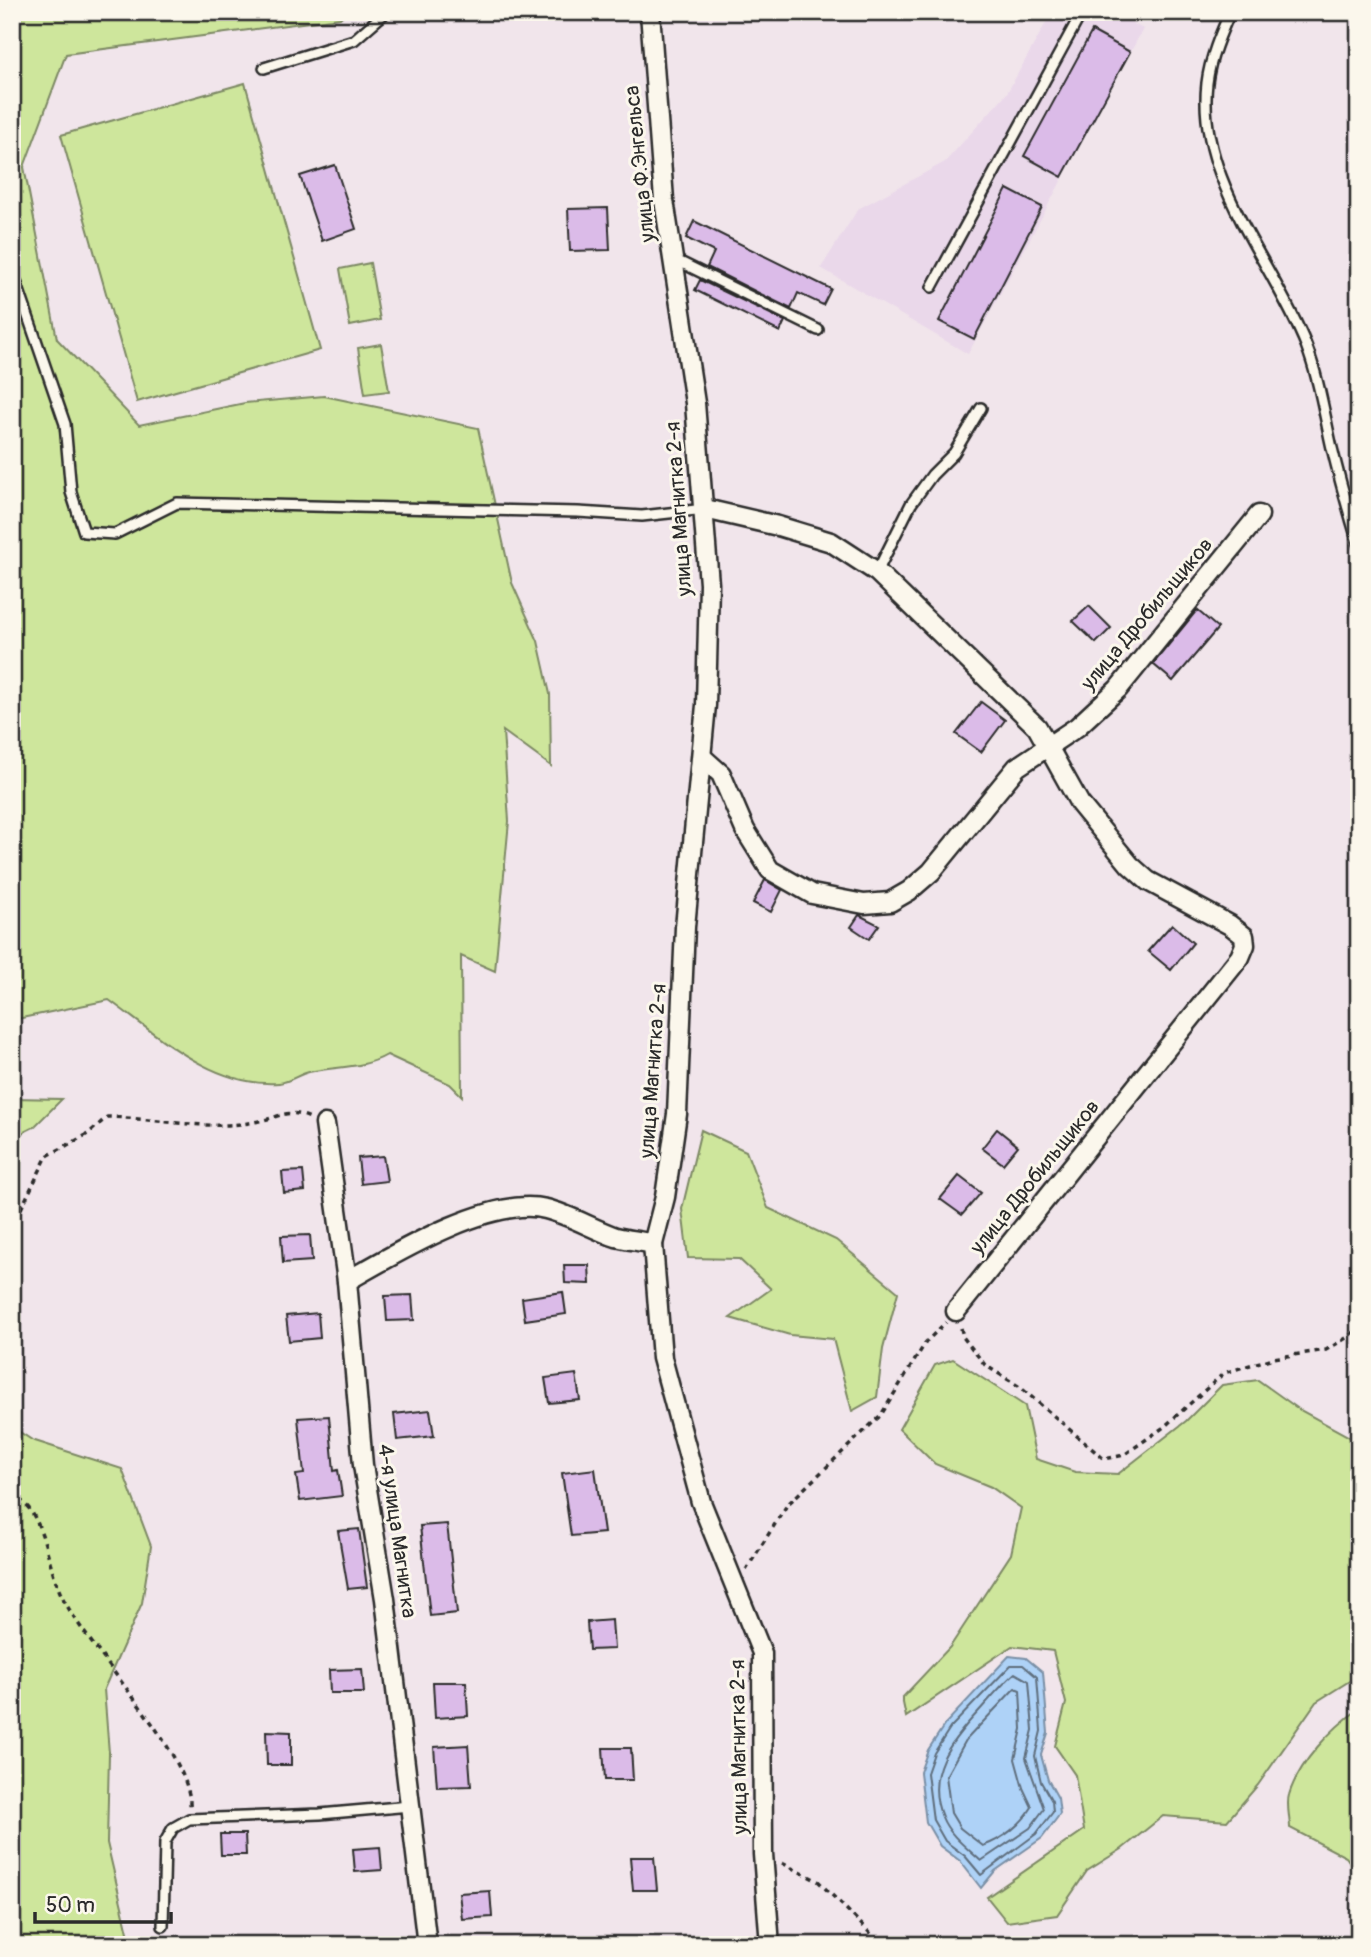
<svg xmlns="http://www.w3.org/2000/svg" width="1371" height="1957" font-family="Pangolin,sans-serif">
  <rect width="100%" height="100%" fill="#f1e5eb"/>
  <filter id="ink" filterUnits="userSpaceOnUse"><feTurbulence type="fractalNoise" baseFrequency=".0143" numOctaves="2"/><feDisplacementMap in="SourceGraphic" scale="14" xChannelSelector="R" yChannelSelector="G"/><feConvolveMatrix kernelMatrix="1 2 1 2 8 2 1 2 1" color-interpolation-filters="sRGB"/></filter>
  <g filter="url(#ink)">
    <path fill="#ead8ea" d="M1052 12H1112L1143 29 968 354 821 268 858 209 945 162 1007 93Z"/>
    <g fill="#cee69c" stroke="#7c8864" stroke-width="2">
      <path d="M12 12H346L340 18 66 54 24 167 57 339 139 425 245 403 324 396 478 428 512 583 538 641 550 694 551 766 503 731 509 821 495 971 461 956 462 1096 450 1084 387 1055C363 1069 336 1066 309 1072 299 1074 290 1082 279 1083 213 1088 159 1036 109 1000L12 1020Z"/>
      <path d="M245 83 320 350 137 402 61 135Z"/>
      <path d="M370 263 380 320 350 326 340 269Z"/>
      <path d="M381 344 389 391 365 394 358 348Z"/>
      <path d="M12 1098 62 1099 34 1127 12 1138Z"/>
      <path d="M701 1130 746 1151 768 1208 836 1240 898 1292 883 1349 877 1397 852 1411 833 1339 790 1335 730 1318 771 1289 739 1259 688 1258 682 1209Z"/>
      <path d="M953 1359 1025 1406 1036 1459 1075 1472 1118 1474 1186 1421 1222 1385 1258 1380 1300 1410 1359 1442V1675L1316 1702 1258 1785 1227 1821 1163 1816 1122 1849 1087 1871 1057 1915 1007 1922 987 1897 1084 1830 1075 1775 1055 1746 1066 1703 1053 1651 1012 1646 906 1717 902 1698 950 1647 1011 1554 1021 1508 991 1487 935 1464 899 1429 935 1365Z"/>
      <path d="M12 1427 32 1440 122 1469 151 1546 142 1603 104 1689 109 1753 107 1843 131 1945H12Z"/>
      <path d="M1359 1709V1875L1346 1857 1290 1828C1290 1819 1286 1804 1289 1795 1299 1762 1332 1728 1359 1709Z"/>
    </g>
    <path fill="#aed2f7" stroke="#7a8fa5" stroke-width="2" d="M1009 1656 1026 1658 1043 1672 1048 1733 1041 1755 1048 1780 1058 1798 1060 1814 1042 1838 995 1871 981 1888 960 1861 940 1846 926 1822 920 1772 928 1750 945 1724Z"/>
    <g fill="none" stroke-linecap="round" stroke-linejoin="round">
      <g stroke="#5f6e7d" stroke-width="2">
        <path d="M1011 1665H1023L1037 1677 1041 1731 1035 1756 1041 1782 1052 1801 1053 1812 1036 1834 981 1875 965 1856 945 1841 933 1820 927 1773 934 1753 950 1728Z"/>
        <path d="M1015 1673 1029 1681 1033 1730 1026 1758 1044 1809 1030 1828 981 1861C967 1848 949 1835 942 1817 924 1774 950 1742 978 1712 990 1699 1001 1685 1015 1673Z"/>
        <path d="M1015 1688 1020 1690 1022 1729 1015 1759 1023 1788 1032 1807C1021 1825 1003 1839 983 1846L960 1828 951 1813 946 1776 966 1740Z"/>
      </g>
    </g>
    <g fill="#dbbbe8" stroke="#2b2b2b" stroke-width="2">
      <path d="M1092 31 1130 52 1062 177 1024 156Z"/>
      <path d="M335 165 356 229 322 241 300 176Z"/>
      <path d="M1007 189 1042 207 974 339 939 321Z"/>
      <path d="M608 208 610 250 570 251 568 209Z"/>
      <path d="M694 221 831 289 823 305 798 293 791 309 707 267 714 252 686 238Z"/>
      <path d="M700 280 785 321 780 332 695 290Z"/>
      <path d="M1089 606 1111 628 1096 643 1073 621Z"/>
      <path d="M1197 610 1218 628 1173 681 1153 664Z"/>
      <path d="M981 702 1005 720 981 752 956 734Z"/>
      <path d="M765 880 782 890 771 912 753 903Z"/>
      <path d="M859 915 879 925 869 939 851 927Z"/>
      <path d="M1172 924 1193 943 1171 970 1148 951Z"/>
      <path d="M997 1129 1018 1146 1003 1164 982 1148Z"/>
      <path d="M383 1156 387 1181 361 1184 358 1158Z"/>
      <path d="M303 1171 305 1191 284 1193 282 1172Z"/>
      <path d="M959 1176 981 1193 962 1215 940 1199Z"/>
      <path d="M310 1235 312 1261 283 1263 281 1236Z"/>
      <path d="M564 1265H589L590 1284 565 1283Z"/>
      <path d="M563 1292 566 1314 525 1320 522 1298Z"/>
      <path d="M412 1295 414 1320 387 1321 385 1296Z"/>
      <path d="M318 1313 320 1338 289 1341 286 1316Z"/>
      <path d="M576 1374 580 1400 549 1403 545 1378Z"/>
      <path d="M430 1410 434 1436 397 1440 394 1414Z"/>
      <path d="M329 1416 334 1471 338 1470 342 1496 300 1501 296 1475 304 1474 298 1418Z"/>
      <path d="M595 1469 604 1533 571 1536 562 1473Z"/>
      <path d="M447 1524 457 1613 430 1616 420 1526Z"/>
      <path d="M359 1529 367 1587 348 1589 338 1531Z"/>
      <path d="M612 1620 614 1649 589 1650 587 1622Z"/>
      <path d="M362 1669 364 1693H330L329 1670Z"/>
      <path d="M433 1682H466L468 1716 435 1718Z"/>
      <path d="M266 1731 291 1732V1765H267Z"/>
      <path d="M468 1745 471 1786 437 1787 434 1747Z"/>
      <path d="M603 1748H631L633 1780H605Z"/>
      <path d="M220 1834H245L246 1855H221Z"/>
      <path d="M380 1847 382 1870 355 1872 353 1849Z"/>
      <path d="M630 1857H654L657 1890H633Z"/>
      <path d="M490 1891 492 1917 462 1919 459 1893Z"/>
    </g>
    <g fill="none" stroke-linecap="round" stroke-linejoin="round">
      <defs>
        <g id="lane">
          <path d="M1230 12C1220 35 1210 58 1207 83 1196 178 1273 262 1306 345 1319 379 1324 413 1332 448 1340 481 1349 513 1359 546"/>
          <path d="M264 68 354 40 386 12"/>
          <path d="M674 259 818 330"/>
          <path d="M12 270 65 424 71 492 84 532 115 534 177 503 578 512 642 516 705 509"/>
          <path d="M932 287 1082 12"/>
          <path d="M877 572 911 504 932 475 954 453 981 408"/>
          <path d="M163 1926 165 1842 173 1828 189 1819 320 1814 410 1806"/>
        </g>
        <g id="street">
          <path d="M650 12 664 200 695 403 709 584 706 705 685 927 677 1114 665 1197 653 1244 662 1358 701 1502 762 1653 763 1854 770 1945"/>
          <path d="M705 509 778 526 831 542 877 572 1037 727 1080 804 1130 865 1148 881 1230 925 1244 936 1245 945 1240 957 956 1311"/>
          <path d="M702 757 721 774 745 830 770 870 812 894 864 904 890 902 909 891 931 872 1017 767 1077 727 1118 689 1259 515"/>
          <path d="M325 1124 347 1281 363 1465 385 1599 427 1945"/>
          <path d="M347 1281C394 1254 492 1195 546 1209 570 1215 593 1229 616 1237 628 1240 641 1241 653 1244"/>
        </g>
      </defs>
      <use href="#lane" stroke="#2b2b2b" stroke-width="14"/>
      <use href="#street" stroke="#2b2b2b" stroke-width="23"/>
      <g stroke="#2b2b2b" stroke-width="3.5" stroke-dasharray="5 5" stroke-linecap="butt">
        <path d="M12 1227 47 1156 88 1134 107 1117C157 1118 209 1132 259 1121 281 1117 287 1108 310 1118"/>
        <path d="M961 1328 963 1337 985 1365 1020 1387 1104 1459 1124 1455 1164 1427 1224 1373 1273 1358 1326 1350 1348 1337 1359 1326"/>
        <path d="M12 1492C18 1498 26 1504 31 1511 46 1535 49 1566 60 1592 86 1650 194 1754 190 1808"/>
        <path d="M746 1570 787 1505 881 1415 926 1342 946 1322"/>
        <path d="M782 1863 818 1881 882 1945"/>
      </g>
      <use href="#lane" stroke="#fbf7ec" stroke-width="9"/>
      <use href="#street" stroke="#fbf7ec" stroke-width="18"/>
    </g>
  </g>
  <g text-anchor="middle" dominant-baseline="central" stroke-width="6" stroke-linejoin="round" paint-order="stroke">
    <g font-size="21" fill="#2b2b2b" stroke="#fbf7ec">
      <text transform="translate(640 164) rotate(-96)">улица Ф.Энгельса</text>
      <text transform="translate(679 509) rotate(-94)">улица Магнитка 2-я</text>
      <text transform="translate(1147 614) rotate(-50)">улица Дробильщиков</text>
      <text transform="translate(653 1071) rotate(-86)">улица Магнитка 2-я</text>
      <text transform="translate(1035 1177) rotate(-51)">улица Дробильщиков</text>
      <text transform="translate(397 1531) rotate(82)">4-я улица Магнитка</text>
      <text transform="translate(739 1747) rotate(-91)">улица Магнитка 2-я</text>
    </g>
  </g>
  <rect width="1371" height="1957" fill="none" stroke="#fbf7ec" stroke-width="42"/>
  <rect x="21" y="21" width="1329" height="1915" fill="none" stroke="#2b2b2b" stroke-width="2.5" filter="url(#ink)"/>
  <path d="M35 1912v10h136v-10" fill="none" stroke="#2b2b2b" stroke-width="3.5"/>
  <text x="46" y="1912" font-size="21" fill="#2b2b2b" stroke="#fbf7ec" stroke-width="5" paint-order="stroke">50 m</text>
</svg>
